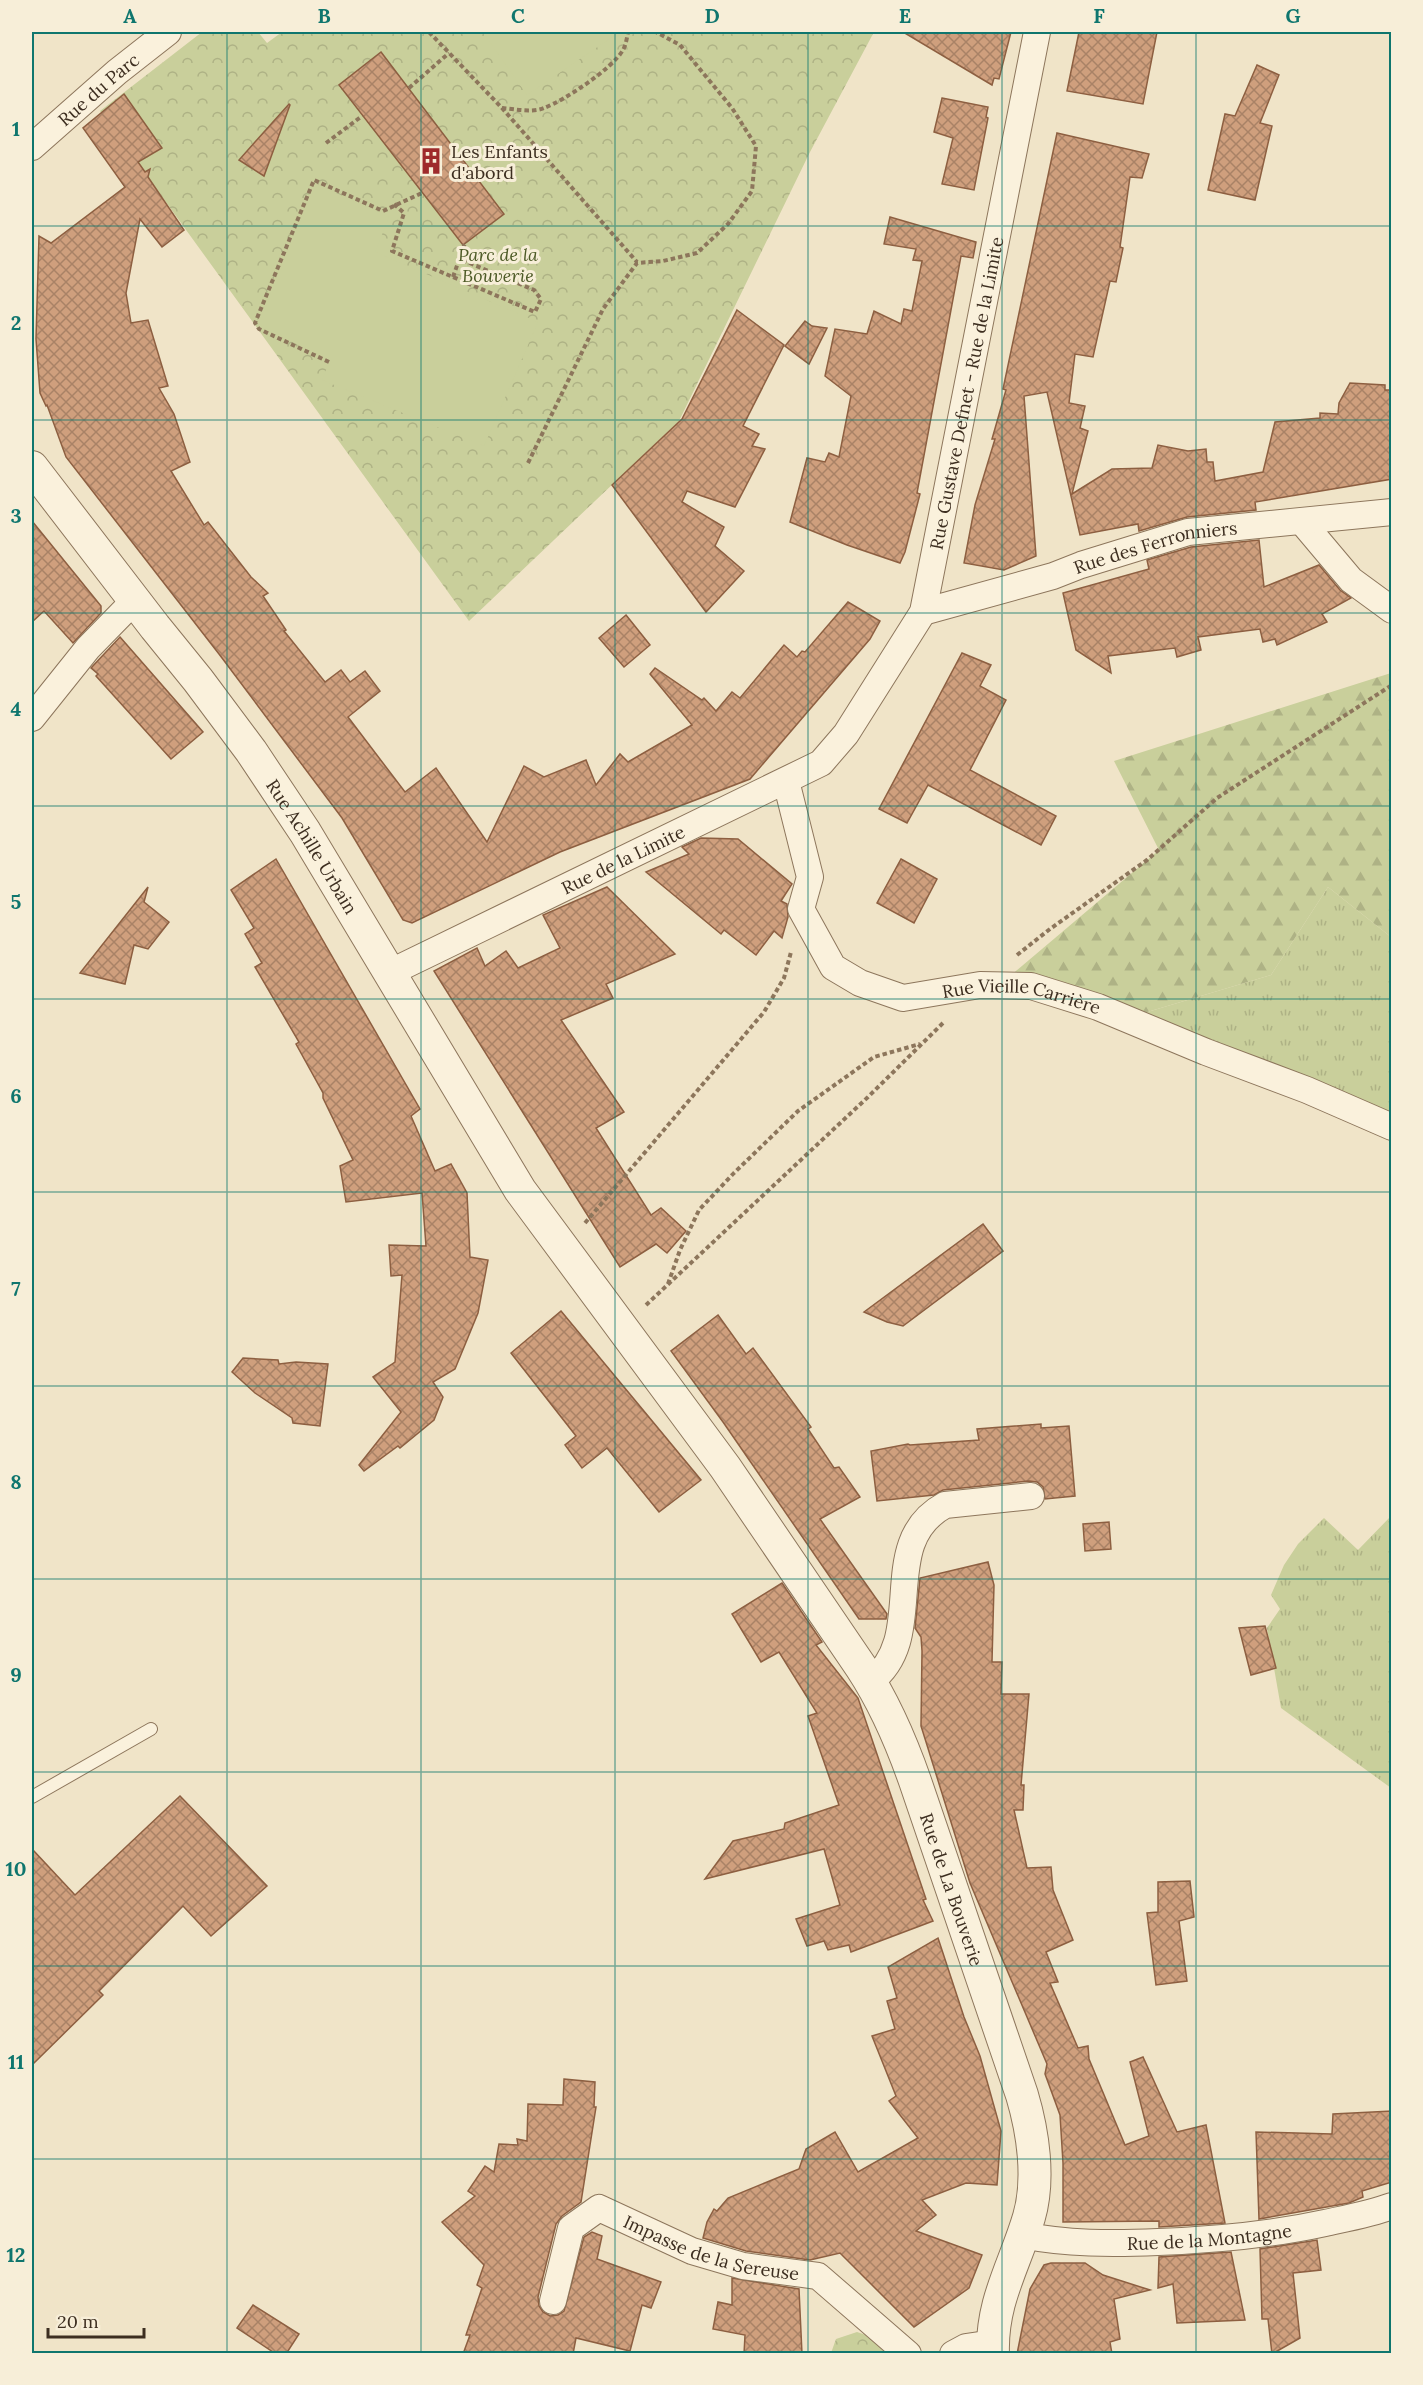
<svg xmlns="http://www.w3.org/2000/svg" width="1423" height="2385" font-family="Lora,serif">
  <defs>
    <pattern id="grass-tufts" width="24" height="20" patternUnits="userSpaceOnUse" patternTransform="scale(1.5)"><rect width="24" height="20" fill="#c9cf9b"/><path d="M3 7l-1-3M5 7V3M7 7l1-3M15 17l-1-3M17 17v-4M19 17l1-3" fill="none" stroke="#aeb285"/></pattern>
    <pattern id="forest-firs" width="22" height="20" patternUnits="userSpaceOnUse" patternTransform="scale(1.5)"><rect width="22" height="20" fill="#c9cf9b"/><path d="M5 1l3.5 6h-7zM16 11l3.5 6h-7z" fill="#aeb285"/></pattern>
    <pattern id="park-crowns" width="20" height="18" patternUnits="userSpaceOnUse" patternTransform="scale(1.5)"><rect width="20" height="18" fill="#c9cf9b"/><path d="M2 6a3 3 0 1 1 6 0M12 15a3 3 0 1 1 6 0" fill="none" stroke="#aeb285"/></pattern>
    <pattern id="building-cross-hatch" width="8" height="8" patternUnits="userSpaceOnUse" patternTransform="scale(1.5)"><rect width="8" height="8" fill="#cf9f7d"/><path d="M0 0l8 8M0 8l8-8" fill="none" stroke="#a98266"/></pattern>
  </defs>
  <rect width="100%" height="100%" fill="#f0e4c8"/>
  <g fill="url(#grass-tufts)">
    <path d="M1328 887 1391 937V1112L1144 1013 1271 975Z"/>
    <path d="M1391 1516V1788L1281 1708 1267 1628 1280 1609 1271 1595 1284 1565 1298 1544 1324 1518 1358 1550Z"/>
  </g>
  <path fill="url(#forest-firs)" d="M1391 673V937L1328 887 1271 975 1144 1013 1083 989 1010 976 1159 850 1114 761Z"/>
  <g fill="url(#park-crowns)">
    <path d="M202 32H258L267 43 282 32H874L810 152 679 421 469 621 100 111Z"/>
    <path d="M857 2332 866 2335 886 2353H831L836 2339Z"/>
  </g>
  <g fill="#c9cf9b">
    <path d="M483 32H618V33L527 95Z"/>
    <path d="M314 183 389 217 375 252 538 322 484 446 322 380 330 360 256 325Z"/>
  </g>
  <g fill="url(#building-cross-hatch)" stroke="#8d5f41" stroke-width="1.5">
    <path d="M903 32H1011L999 79 994 78 992 85Z"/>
    <path d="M1079 32H1157L1143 104 1067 91Z"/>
    <path d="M381 52 504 214 463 245 339 85Z"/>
    <path d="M1257 65 1279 75 1260 123 1272 126 1255 200 1208 190 1225 114 1235 116Z"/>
    <path d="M124 94 162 148 138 162 145 172 150 169 148 177 184 230 162 247 140 219 126 293 131 323 148 320 168 386 159 388 174 414 190 462 171 471 204 525 208 522 251 577 268 593 263 596 286 630 284 631 325 682 341 670 350 682 365 671 380 691 348 717 405 792 436 768 487 842 524 766 544 777 586 760 596 785 620 754 628 762 692 725 650 674 655 668 702 700 704 698 716 711 732 692 740 698 784 645 797 657 802 651 805 652 848 602 880 621 870 639 750 779 560 852 412 923 403 920 342 818 219 654 66 457 47 405 46 406 40 393 36 339 39 236 51 243 125 187 83 128Z"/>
    <path d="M942 98 988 107 986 117 988 118 974 190 942 184 953 138 934 132Z"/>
    <path d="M289 104 290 105 264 176 239 160Z"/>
    <path d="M1057 133 1149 154 1142 178 1130 177 1120 247 1123 248 1116 282 1110 281 1093 357 1075 354 1069 403 1085 406 1080 428 1088 431 1072 494 1112 469 1152 468 1158 445 1188 451 1206 449 1207 462H1213L1215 481 1263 472 1275 422 1320 418V413L1338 414 1339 403 1350 383 1385 385V390H1392V479L1255 502 1256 510 1187 517 1139 531 1138 524 1080 535 1047 392 1024 396 1036 556 1004 570 964 563 975 505 995 439H992L1006 390 1003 389Z"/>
    <path d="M890 217 976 242 973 258 961 256 917 493 920 494 905 552 900 563 847 545 790 522 807 458 825 462 829 453 839 457 851 396 825 376 835 329 867 334 874 311 901 324 904 309 912 311 922 261 913 260 916 249 884 244Z"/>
    <path d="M737 310 784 345 743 426 759 434 752 446 765 449 735 507 687 491 682 502 724 527 715 546 744 571 706 612 612 485 682 419Z"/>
    <path d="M805 321 812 326 827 328 809 364 785 346Z"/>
    <path d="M32 521 101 606V613L73 643 44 611 32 622Z"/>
    <path d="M1259 540 1264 587 1319 565 1340 590 1351 598 1322 614 1327 622 1277 645 1275 639 1263 642 1260 629 1198 637 1201 650 1177 657 1175 648 1108 656 1111 673 1076 650 1063 593 1149 569 1147 560 1191 547Z"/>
    <path d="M626 615 650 645 624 667 599 638Z"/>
    <path d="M120 637 203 732 171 759 96 676 98 674 91 668Z"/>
    <path d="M962 653 991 665 980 686 1006 700 970 770 1056 816 1041 845 928 785 907 823 879 809Z"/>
    <path d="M701 838 738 839 792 884 781 901 787 904 788 917 782 938 774 931 756 955 724 930 721 934 646 872 689 854 682 847Z"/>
    <path d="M276 859 420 1109 411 1116 435 1171 451 1164 467 1193 470 1257 488 1260 478 1313 455 1369 433 1382 443 1397 434 1420 400 1448 398 1446 364 1471 359 1465 401 1412 373 1377 395 1362 402 1275 391 1276 389 1245 426 1246 422 1193 346 1202 340 1166 353 1160 323 1098V1093L296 1044 299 1042 255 967 262 963 245 934 254 928 231 890Z"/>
    <path d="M901 859 937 879 914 923 877 903Z"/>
    <path d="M148 887 144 902 169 922 148 949 134 945 125 984 80 973Z"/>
    <path d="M607 887 675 954 606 984 613 998 561 1020 624 1112 596 1128 651 1215 661 1208 686 1231 667 1253 656 1244 620 1267 434 971 477 948 485 966 506 951 518 968 560 948 543 915Z"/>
    <path d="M983 1224 1003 1251 903 1326 887 1322 864 1312Z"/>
    <path d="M561 1311 701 1480 659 1512 607 1448 582 1468 565 1445 576 1436 511 1353Z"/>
    <path d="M718 1315 746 1354 753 1348 811 1427 808 1429 834 1468 839 1467 860 1497 820 1519 887 1614 886 1619H859L723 1422 671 1351Z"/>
    <path d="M243 1358 278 1360 279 1364 296 1362 328 1364 320 1426 293 1423 292 1418 255 1393 232 1372Z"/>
    <path d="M1041 1424V1428L1069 1426 1075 1496 1045 1499 1043 1487 1037 1482 1029 1481 943 1490 934 1495 877 1501 871 1451 908 1444 910 1445 979 1440 977 1429Z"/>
    <path d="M1109 1522 1111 1549 1085 1551 1083 1524Z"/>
    <path d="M988 1562 994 1585 992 1662H1002L1001 1694H1029L1021 1785H1024L1023 1810H1014L1027 1868 1051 1867 1053 1890 1073 1940 1046 1952 1058 1982 1050 1983 1078 2048 1088 2046 1089 2059 1125 2145 1149 2136 1130 2062 1143 2057 1177 2132 1206 2125 1225 2223 1159 2227V2221L1063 2222V2163L1060 2115 1045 2074 1047 2064 970 1883 921 1726 922 1651 921 1637 915 1628 920 1578Z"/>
    <path d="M782 1583 822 1642 816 1645 858 1698 926 1899 923 1900 933 1921 851 1952 849 1945 828 1950 824 1941 807 1946 796 1919 840 1905 824 1849 705 1879 733 1841 784 1829 785 1823 839 1805 808 1716 817 1713 779 1652 761 1662 732 1614Z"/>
    <path d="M1265 1626 1276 1668 1251 1675 1239 1628Z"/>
    <path d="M180 1796 267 1886 211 1936 183 1906 99 1991 103 1995 32 2065V1849L75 1895Z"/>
    <path d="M1190 1881 1194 1917 1179 1921 1187 1981 1156 1985 1147 1913 1158 1912V1882Z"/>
    <path d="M938 1938 964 2017 980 2056 1001 2131 997 2185 966 2183 922 2200 936 2215 916 2231 982 2255 969 2288 914 2327 840 2253 810 2260 746 2251 703 2238 707 2222 714 2209 717 2211 728 2198 799 2169 806 2149 835 2132 858 2172 918 2138 889 2101 896 2096 872 2036 895 2029 887 2001 897 1998 888 1967Z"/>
    <path d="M564 2079 595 2082 594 2107H596L581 2202 562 2216 556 2224 538 2297 539 2306 543 2312 550 2316 558 2315 564 2311 584 2237 592 2232 602 2236 597 2259 661 2282 651 2308 642 2305 630 2351 576 2338 573 2354H463L470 2335H466L482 2288 477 2285 484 2265 442 2222 475 2196 468 2191 485 2166 494 2172 499 2144 518 2145 517 2139 527 2141 528 2104 563 2105Z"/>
    <path d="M1392 2111V2182L1362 2191 1363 2197 1349 2203 1259 2219 1256 2132 1332 2134 1333 2114Z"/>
    <path d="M1317 2240 1321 2270 1293 2273 1300 2338 1272 2354 1268 2319H1262L1260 2249Z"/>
    <path d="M1231 2252 1245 2320 1177 2323 1173 2284 1158 2288 1159 2257Z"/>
    <path d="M1051 2263H1085L1103 2275 1150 2290 1114 2299 1120 2339 1110 2342 1112 2354H1017L1030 2289 1044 2265Z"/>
    <path d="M732 2278 799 2289 802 2354H744L745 2335 713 2329 718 2302 732 2305Z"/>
    <path d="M253 2305 299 2334 286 2354H276L237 2328Z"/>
  </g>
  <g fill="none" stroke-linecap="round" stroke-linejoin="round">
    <defs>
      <path id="service" d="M32 1797 151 1729"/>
      <g id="minor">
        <path id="s1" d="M32 147 117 72 168 32"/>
        <path d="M1303 523 1351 580 1392 610"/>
        <path id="s2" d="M923 612 1053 576 1081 565 1188 532 1392 512"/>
        <path d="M32 718 88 648 134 601"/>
        <path id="s3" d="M786 781 810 877 801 909 833 967 860 983 903 998 980 985 1031 986 1098 1007 1206 1052 1307 1090 1392 1127"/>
        <path id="s4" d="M389 973 821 763 846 734 923 612 1037 32"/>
        <path d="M871 1681C930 1636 875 1543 945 1505L1031 1496"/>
        <path id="s5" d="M1022 2235C1067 2244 1112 2244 1158 2242 1214 2240 1270 2235 1325 2223 1348 2218 1370 2214 1392 2206"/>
        <path id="s6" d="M553 2301 571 2228 599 2208 692 2251 743 2266 818 2276 908 2354"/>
        <path d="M953 2354 966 2347 993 2343"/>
      </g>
      <g id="tertiary">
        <path id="s7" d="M32 467 155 627 198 680 251 751 305 832 520 1190 725 1467 861 1667C884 1702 901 1741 915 1781L1022 2095C1033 2132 1040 2179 1029 2217 1015 2265 991 2301 993 2354"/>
      </g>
    </defs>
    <use href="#service" stroke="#8d765c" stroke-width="14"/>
    <use href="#minor" stroke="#8d765c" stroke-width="28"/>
    <use href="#tertiary" stroke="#8d765c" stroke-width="34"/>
    <g stroke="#8d765c" stroke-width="4" stroke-dasharray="4.5 3" stroke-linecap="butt">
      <path d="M429 32 502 108 637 262"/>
      <path d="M409 88 449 53"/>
      <path d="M502 108C515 109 532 113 544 108 565 100 612 69 623 50 626 45 627 37 628 32"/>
      <path d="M326 143 362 116"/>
      <path d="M394 204 404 213 392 251 535 312 541 299 534 290 460 259"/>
      <path d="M453 277 465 243"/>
      <path d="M329 362 259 329 255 323 314 180 383 211 422 193"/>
      <path d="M528 463 603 309 637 263 663 261 697 253 728 224 752 191 756 146 732 108 680 45 656 32"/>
      <path d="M1017 955 1050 929 1147 860 1217 798 1392 685"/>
      <path d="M585 1223 764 1012 784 978 791 952"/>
      <path d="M668 1284 680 1250 699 1210 734 1173 798 1111 874 1057 920 1044"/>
      <path d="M646 1305 868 1097 945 1021"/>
    </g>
    <use href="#service" stroke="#faf1dc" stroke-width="12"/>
    <use href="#minor" stroke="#faf1dc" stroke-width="26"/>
    <use href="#tertiary" stroke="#faf1dc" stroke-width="32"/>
  </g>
  <path fill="none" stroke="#0f766e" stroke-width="1.5" stroke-opacity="0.55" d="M227 32V2354M421 32V2354M615 32V2354M808 32V2354M1002 32V2354M1196 32V2354M32 226H1392M32 420H1392M32 613H1392M32 806H1392M32 999H1392M32 1192H1392M32 1386H1392M32 1579H1392M32 1772H1392M32 1966H1392M32 2159H1392"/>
  <defs>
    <symbol id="building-bare" viewBox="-9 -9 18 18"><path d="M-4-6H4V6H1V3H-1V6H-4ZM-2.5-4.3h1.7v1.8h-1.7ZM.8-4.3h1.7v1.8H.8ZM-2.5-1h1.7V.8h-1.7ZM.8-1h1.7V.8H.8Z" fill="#9e2a2b" stroke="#f7eed8" stroke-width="2.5" paint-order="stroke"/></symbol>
  </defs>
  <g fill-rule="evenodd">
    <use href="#building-bare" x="412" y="142" width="38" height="38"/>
  </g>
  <g text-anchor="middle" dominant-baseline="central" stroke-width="6" stroke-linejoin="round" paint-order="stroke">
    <g font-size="18" fill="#3d2e20" stroke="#f7eed8">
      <text stroke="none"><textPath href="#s1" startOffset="88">Rue du Parc</textPath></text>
      <text stroke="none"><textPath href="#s4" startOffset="886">Rue Gustave Defnet - Rue de la Limite</textPath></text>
      <text stroke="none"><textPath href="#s2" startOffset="242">Rue des Ferronniers</textPath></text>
      <text stroke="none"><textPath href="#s7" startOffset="472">Rue Achille Urbain</textPath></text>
      <text stroke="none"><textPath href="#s4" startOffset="260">Rue de la Limite</textPath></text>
      <text stroke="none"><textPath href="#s3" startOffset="396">Rue Vieille Carrière</textPath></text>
      <text stroke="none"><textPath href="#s7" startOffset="1701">Rue de La Bouverie</textPath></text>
      <text stroke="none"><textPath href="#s5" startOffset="188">Rue de la Montagne</textPath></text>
      <text stroke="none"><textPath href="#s6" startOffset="230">Impasse de la Sereuse</textPath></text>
    </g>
    <g font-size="18" fill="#3d2e20" stroke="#f7eed8" text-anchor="start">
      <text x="451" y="151">Les Enfants<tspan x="451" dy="21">d'abord</tspan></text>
    </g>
    <g font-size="18" font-style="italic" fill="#4d5a26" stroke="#f7eed8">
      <text x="498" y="254">Parc de la<tspan x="498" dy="21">Bouverie</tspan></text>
    </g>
  </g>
  <rect width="1423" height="2385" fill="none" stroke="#f7eed8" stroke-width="66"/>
  <path d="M48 2328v9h96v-9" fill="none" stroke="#3d2e20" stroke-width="3"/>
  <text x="57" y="2328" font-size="18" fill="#3d2e20" stroke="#f7eed8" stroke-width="4.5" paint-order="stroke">20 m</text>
  <rect x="33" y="33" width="1357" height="2319" fill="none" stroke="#0f766e" stroke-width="2"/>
  <g font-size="20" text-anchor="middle" font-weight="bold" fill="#0f766e">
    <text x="130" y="23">A</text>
    <text x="324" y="23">B</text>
    <text x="518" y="23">C</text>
    <text x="712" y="23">D</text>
    <text x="905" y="23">E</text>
    <text x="1099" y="23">F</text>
    <text x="1293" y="23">G</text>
    <text x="16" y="136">1</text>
    <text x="16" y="330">2</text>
    <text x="16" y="523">3</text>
    <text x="16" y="716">4</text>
    <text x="16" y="909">5</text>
    <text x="16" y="1103">6</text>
    <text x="16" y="1296">7</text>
    <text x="16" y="1489">8</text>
    <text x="16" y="1682">9</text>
    <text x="16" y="1876">10</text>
    <text x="16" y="2069">11</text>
    <text x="16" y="2262">12</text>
  </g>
</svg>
